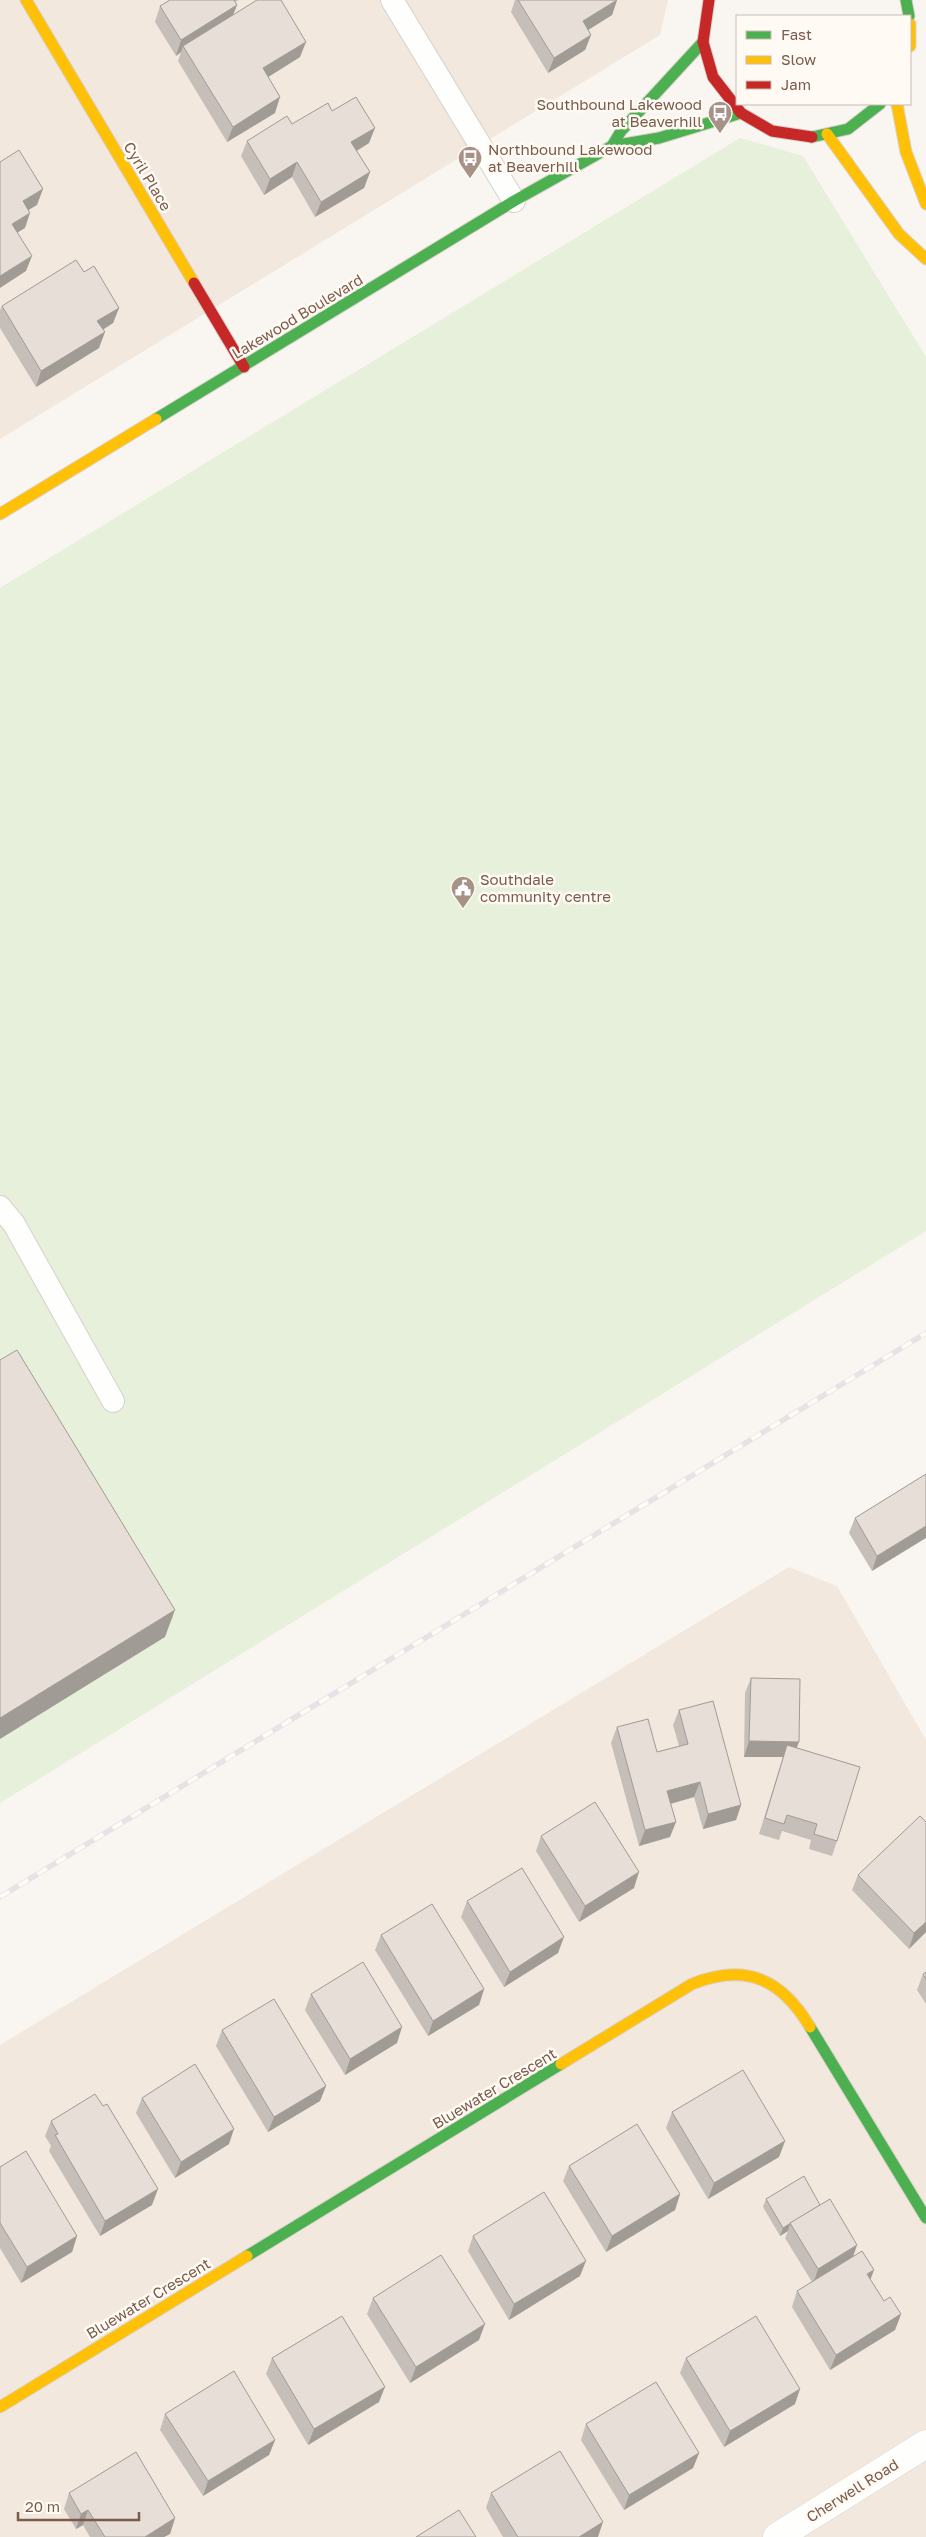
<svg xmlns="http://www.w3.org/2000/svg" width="926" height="2537" font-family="'Golos Text',sans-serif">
  <rect width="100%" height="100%" fill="#f9f5f0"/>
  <g fill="#f2e8de">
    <path d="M0 0H668L660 35 0 439Z"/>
    <path d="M789 1567 837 1586 926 1740V2537H0V2045Z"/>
  </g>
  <path fill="#e7f0db" d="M740 138 803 156 926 357V1231L0 1803V588Z"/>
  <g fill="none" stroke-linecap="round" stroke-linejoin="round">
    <defs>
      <g id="lane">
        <path d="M392 0 514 201"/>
        <path d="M0 1207 14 1224 113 1401"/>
      </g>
      <path id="street" d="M777 2537 926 2444"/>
      <g id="fast">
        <path d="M906 0 909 16"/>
        <path d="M812 137 848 129 880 104"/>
        <path d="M612 146 621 131 703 42"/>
        <path d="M156 419 514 201 612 146 659 138 741 113"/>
        <path d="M810 2027 926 2218"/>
        <path d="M247 2256 561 2064"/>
      </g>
      <g id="slow">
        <path d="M26 0 194 283"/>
        <path d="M910 24V46"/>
        <path d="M897 104 906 152 926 204"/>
        <path d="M827 134 899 234 926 259"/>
        <path d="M0 514 156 419"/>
        <path d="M561 2064 692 1984C745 1963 781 1978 810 2027"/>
        <path d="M0 2407 247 2256"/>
      </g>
      <g id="jam">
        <path d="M709 0 703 42 713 77 741 113 772 131 812 137"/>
        <path d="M194 283 244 367"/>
      </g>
    </defs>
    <use href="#lane" stroke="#d7d1cb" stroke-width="24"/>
    <use href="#street" stroke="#d7d1cb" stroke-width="29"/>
    <use href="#fast" stroke="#d9d2cb" stroke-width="13"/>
    <use href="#slow" stroke="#d9d2cb" stroke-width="13"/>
    <use href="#jam" stroke="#d9d2cb" stroke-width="13"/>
    <use href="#lane" stroke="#fefefd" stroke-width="22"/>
    <use href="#street" stroke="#fefefd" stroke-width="28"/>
    <use href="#fast" stroke="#4caf50" stroke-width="11"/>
    <use href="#slow" stroke="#ffc107" stroke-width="11"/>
    <use href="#jam" stroke="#c62828" stroke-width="11"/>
    <defs>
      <path id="rail" d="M0 1897 926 1333"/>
    </defs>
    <use href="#rail" stroke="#e6e3e7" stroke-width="5.5"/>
    <use href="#rail" stroke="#fffaf3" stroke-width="4" stroke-dasharray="11" stroke-linecap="butt"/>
  </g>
  <g fill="#c6bfb9">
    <path d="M170 0H239L235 2 237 5 233 15 300 57 268 77 275 113 227 142 178 61 181 52 176 56 155 22 160 6Z"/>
    <path d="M515 0H617L612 15 588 30 591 35 585 50 548 73 511 12Z"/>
    <path d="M332 111 369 143 357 151 370 172 364 188 315 217 292 177 264 195 241 156 247 141Z"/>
    <path d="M84 272 119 308 113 323 103 330 99 348 36 387 0 328V310L2 306Z"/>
    <path d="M926 1474 872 1571 849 1533 855 1518Z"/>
    <path d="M751 1678 797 1747 837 1841 832 1856 809 1849 811 1840 782 1831 779 1840 759 1834 783 1757H744L745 1693Z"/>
    <path d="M679 1710 741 1805 736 1820 703 1829 694 1797 671 1804 670 1837 639 1846 611 1743 617 1727 657 1752 679 1746 673 1725Z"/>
    <path d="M926 1822V1932L909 1949 852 1890 858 1875Z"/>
    <path d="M541 1836 634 1888 579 1922 536 1851Z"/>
    <path d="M467 1901 558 1953 504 1987 461 1917Z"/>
    <path d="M381 1935 484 1989 479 2005 428 2036 375 1950Z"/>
    <path d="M926 1972V2004L917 1990 923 1974Z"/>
    <path d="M311 1994 397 2043 345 2075 305 2010Z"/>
    <path d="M222 2030 326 2086 320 2101 268 2132 216 2046Z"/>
    <path d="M142 2098 229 2144 175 2178 136 2113Z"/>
    <path d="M672 2112 785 2141 779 2157 708 2199 666 2128Z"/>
    <path d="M51 2121 152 2205 100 2236 49 2151 51 2146 45 2136Z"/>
    <path d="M569 2166 680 2194 675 2210 606 2252 563 2181Z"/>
    <path d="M0 2167 77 2236 72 2252 21 2283 0 2248Z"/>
    <path d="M766 2199 820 2205 853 2256 870 2279 884 2301 901 2314 895 2330 830 2370 792 2307 797 2291 812 2282 785 2238 788 2231 780 2236 763 2207Z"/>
    <path d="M473 2236 580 2276 509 2320 468 2251Z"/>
    <path d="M373 2298 479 2340 410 2383 367 2314Z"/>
    <path d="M272 2358 379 2402 308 2445 266 2374Z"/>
    <path d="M686 2358 795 2404 724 2447 680 2373Z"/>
    <path d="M165 2414 275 2440 269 2455 203 2496 160 2430Z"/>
    <path d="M586 2424 699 2453 693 2468 624 2510 581 2440Z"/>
    <path d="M69 2493 175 2518 170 2534 164 2537H90L83 2525 76 2529 64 2509Z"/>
    <path d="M491 2493 598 2537H503L486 2508Z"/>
  </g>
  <g fill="#a19b96">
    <path d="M617 0 612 15 577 37 583 21Z"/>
    <path d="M237 5 231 20 183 46 181 52 176 56 181 40Z"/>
    <path d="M591 35 585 50 548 73 554 58Z"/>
    <path d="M306 42 300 57 257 84 263 68Z"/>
    <path d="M280 97 275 113 227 142 233 127Z"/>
    <path d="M375 128 369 143 346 157 351 142Z"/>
    <path d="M297 162 292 177 264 195 270 179Z"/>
    <path d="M370 172 364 188 315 217 321 202Z"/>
    <path d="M43 189 37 205 17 217 23 201Z"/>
    <path d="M30 213 25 228 7 239 12 224Z"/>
    <path d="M32 256 26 271 0 288V276Z"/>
    <path d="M119 308 113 323 92 336 97 321Z"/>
    <path d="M105 332 99 348 36 387 41 371Z"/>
    <path d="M926 1526V1538L872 1571 877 1556Z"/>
    <path d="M175 1610 165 1637 0 1739V1718Z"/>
    <path d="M749 1741 799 1742 793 1757 787 1745 783 1757H744Z"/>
    <path d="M700 1782 694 1797 662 1806 667 1791Z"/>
    <path d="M741 1805 736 1820 703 1829 708 1814Z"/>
    <path d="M676 1822 670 1837 639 1846 645 1830Z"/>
    <path d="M639 1872 634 1888 579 1922 585 1906Z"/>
    <path d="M926 1922V1932L909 1949 914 1933Z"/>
    <path d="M564 1937 558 1953 504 1987 510 1972Z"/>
    <path d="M484 1989 479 2005 428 2036 433 2021Z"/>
    <path d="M402 2027 397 2043 345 2075 350 2059Z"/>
    <path d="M326 2086 320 2101 268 2132 274 2117Z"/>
    <path d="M234 2129 229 2144 175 2178 181 2162Z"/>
    <path d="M785 2141 779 2157 708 2199 714 2183Z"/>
    <path d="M158 2189 152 2205 100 2236 105 2221Z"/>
    <path d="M680 2194 675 2210 606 2252 612 2236Z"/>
    <path d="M790 2223 788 2231 780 2236 783 2228Z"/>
    <path d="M77 2236 72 2252 21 2283 27 2267Z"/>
    <path d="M857 2245 852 2260 813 2284 818 2269Z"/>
    <path d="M586 2261 580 2276 509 2320 514 2304Z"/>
    <path d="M874 2270 868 2286 867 2274Z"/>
    <path d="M901 2314 895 2330 830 2370 836 2355Z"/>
    <path d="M485 2324 479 2340 410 2383 416 2367Z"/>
    <path d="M385 2387 379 2402 308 2445 314 2429Z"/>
    <path d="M800 2389 795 2404 724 2447 730 2431Z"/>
    <path d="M275 2440 269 2455 203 2496 208 2481Z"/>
    <path d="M699 2453 693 2468 624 2510 629 2495Z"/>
    <path d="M88 2510 83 2525 76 2529 81 2514Z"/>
    <path d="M175 2518 170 2534 164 2537H145Z"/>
    <path d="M603 2522 598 2537H579Z"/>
  </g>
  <g fill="#e6ded7" stroke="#a19b96">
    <path d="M170 0H234L237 5 181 40 160 6Z"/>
    <path d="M257 0H281L306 42 263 68 280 97 233 127 183 46Z"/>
    <path d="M518 0H617L583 21 591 35 554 58Z"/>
    <path d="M356 97 375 128 351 142 370 172 321 202 297 162 270 179 247 141 287 116 292 124 328 103 332 111Z"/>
    <path d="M19 150 43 189 23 201 30 213 12 224 32 256 0 276V162Z"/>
    <path d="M76 260 84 272 94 266 119 308 97 321 105 332 41 371 2 306Z"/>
    <path d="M17 1350 175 1610 0 1718V1360Z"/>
    <path d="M926 1474V1526L877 1556 855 1518Z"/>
    <path d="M751 1678 800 1679 799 1742 749 1741Z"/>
    <path d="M713 1701 741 1805 708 1814 700 1782 667 1791 676 1822 645 1830 617 1727 648 1719 657 1752 688 1744 679 1710Z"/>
    <path d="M787 1745 860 1767 837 1841 814 1834 817 1824 787 1815 784 1824 765 1818Z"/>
    <path d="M595 1802 639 1872 585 1906 541 1836Z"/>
    <path d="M920 1816 926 1822V1922L914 1933 858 1875Z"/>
    <path d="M522 1868 564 1937 510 1972 467 1901Z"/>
    <path d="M432 1904 484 1989 433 2021 381 1935Z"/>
    <path d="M363 1962 402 2027 350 2059 311 1994Z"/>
    <path d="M926 1972V1979L923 1974Z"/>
    <path d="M274 1999 326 2086 274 2117 222 2030Z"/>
    <path d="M195 2064 234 2129 181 2162 142 2098Z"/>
    <path d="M743 2070 785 2141 714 2183 672 2112Z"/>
    <path d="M95 2094 103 2106 107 2104 158 2189 105 2221 55 2135 58 2134 51 2121Z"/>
    <path d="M637 2124 680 2194 612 2236 569 2166Z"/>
    <path d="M26 2151 77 2236 27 2267 0 2223V2167Z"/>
    <path d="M804 2176 820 2205 783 2228 766 2199Z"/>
    <path d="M544 2192 586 2261 514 2304 473 2236Z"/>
    <path d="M830 2199 857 2245 818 2269 790 2223Z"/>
    <path d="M862 2251 874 2270 867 2274 884 2301 890 2297 901 2314 836 2355 797 2291Z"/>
    <path d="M441 2255 485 2324 416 2367 373 2298Z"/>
    <path d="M342 2316 385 2387 314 2429 272 2358Z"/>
    <path d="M756 2316 800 2389 730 2431 686 2358Z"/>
    <path d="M234 2371 275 2440 208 2481 165 2414Z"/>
    <path d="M656 2382 699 2453 629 2495 586 2424Z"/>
    <path d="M560 2451 603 2522 579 2537H518L491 2493Z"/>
    <path d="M136 2452 175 2518 145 2537H105L88 2510 81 2514 69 2493Z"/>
    <path d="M459 2510 476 2537H416Z"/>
  </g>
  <defs>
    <symbol id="bus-pin" viewBox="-11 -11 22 30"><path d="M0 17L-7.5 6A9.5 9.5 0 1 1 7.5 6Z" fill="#a69286" stroke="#fffaf3"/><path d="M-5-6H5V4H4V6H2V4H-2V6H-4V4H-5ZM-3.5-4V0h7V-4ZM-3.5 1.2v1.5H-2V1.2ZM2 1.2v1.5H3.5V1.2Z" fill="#fff"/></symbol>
    <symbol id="civic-pin" viewBox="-11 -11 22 30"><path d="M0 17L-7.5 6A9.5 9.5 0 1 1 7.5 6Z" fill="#a69286" stroke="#fffaf3"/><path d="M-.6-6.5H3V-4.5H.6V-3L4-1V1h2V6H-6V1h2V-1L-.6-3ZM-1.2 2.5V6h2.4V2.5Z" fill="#fff"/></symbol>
  </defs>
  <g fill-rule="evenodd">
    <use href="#bus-pin" x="706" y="99" width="28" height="38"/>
    <use href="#bus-pin" x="456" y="144" width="28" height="38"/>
    <use href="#civic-pin" x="449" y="874" width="28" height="38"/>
  </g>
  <g text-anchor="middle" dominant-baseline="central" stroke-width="5" stroke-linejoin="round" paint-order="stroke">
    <g font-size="15" fill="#7a5c4d" stroke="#fffaf3" text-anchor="start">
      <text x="702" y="104" text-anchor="end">Southbound Lakewood<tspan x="702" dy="17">at Beaverhill</tspan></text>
      <text x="488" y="149">Northbound Lakewood<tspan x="488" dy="17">at Beaverhill</tspan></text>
      <text x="480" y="879">Southdale<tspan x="480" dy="17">community centre</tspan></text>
    </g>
    <g font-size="15" fill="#7a5c4d" stroke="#fffaf3">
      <text transform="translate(148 176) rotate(59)">Cyril Place</text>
      <text transform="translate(297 316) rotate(-31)">Lakewood Boulevard</text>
      <text transform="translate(494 2088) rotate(-31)">Bluewater Crescent</text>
      <text transform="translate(148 2298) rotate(-31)">Bluewater Crescent</text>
      <text transform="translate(852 2490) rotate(-32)">Cherwell Road</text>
    </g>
  </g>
  <rect x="736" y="15" width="175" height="90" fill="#fffaf3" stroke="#cabbb1"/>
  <rect x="746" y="31" width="25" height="8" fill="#4caf50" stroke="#cabbb1"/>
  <text x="781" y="40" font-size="15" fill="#7a5c4d">Fast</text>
  <rect x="746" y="56" width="25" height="8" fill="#ffc107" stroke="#cabbb1"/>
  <text x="781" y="65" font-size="15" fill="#7a5c4d">Slow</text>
  <rect x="746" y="81" width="25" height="8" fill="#c62828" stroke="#cabbb1"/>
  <text x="781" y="90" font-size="15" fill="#7a5c4d">Jam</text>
  <path d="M18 2512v8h121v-8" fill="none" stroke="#7a5c4d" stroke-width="2.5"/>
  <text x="25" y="2512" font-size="15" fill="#7a5c4d" stroke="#fffaf3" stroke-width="4" paint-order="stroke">20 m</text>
</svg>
